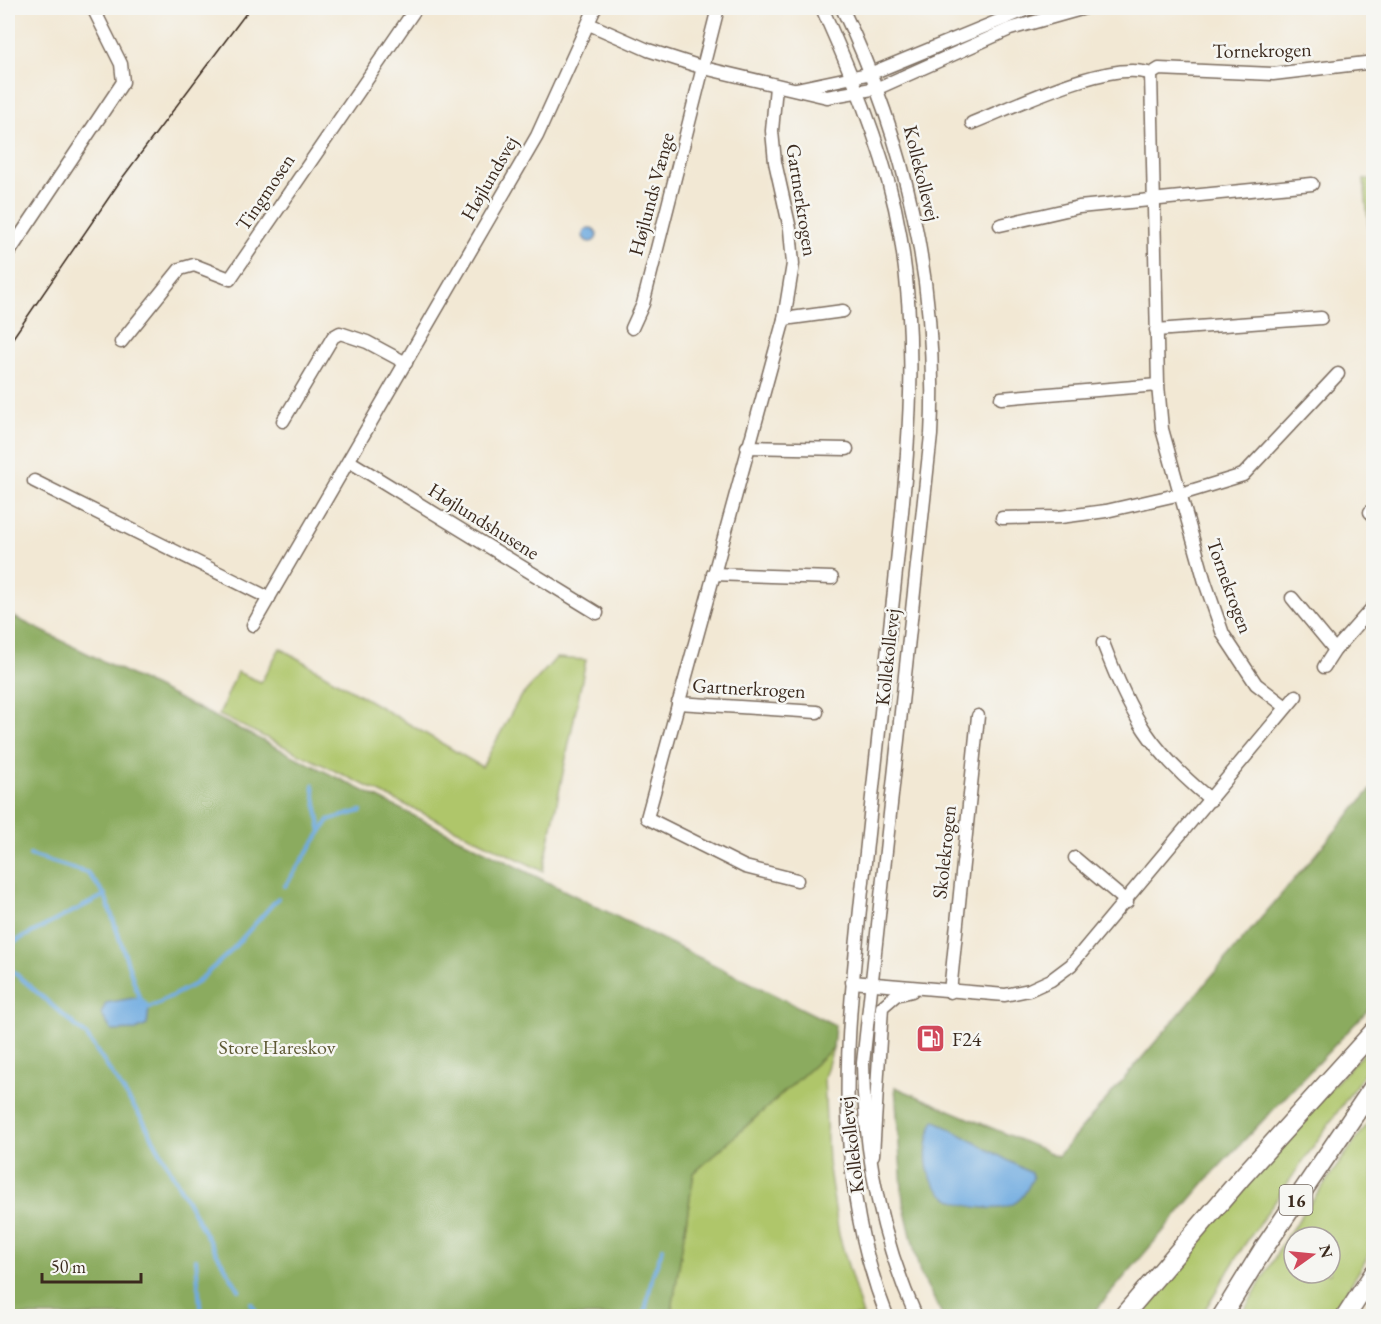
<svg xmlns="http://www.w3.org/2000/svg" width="1381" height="1324" font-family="'EB Garamond',serif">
  <rect width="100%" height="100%" fill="#f6f6f2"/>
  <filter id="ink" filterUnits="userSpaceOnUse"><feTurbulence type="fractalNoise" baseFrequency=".0167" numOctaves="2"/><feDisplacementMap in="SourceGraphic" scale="12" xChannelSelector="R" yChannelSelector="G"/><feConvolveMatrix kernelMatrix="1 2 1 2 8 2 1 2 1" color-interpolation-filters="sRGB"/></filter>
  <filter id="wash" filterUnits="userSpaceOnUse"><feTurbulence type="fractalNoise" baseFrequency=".008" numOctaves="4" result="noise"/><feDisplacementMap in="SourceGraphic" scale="24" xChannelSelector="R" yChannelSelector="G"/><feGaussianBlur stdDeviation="1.35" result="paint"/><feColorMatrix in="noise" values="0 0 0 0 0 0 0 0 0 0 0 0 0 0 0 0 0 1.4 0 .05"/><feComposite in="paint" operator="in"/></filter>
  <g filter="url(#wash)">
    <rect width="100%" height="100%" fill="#f2e8d4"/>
    <g fill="#afc66b" stroke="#757844" stroke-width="1.5" fill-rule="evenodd">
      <path d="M1373 179H1374L1373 269 1364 180Z"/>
      <path d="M280 648 482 767 519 699 556 658 586 660 543 871 219 715 237 672 261 682Z"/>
      <path d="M1373 1043V1061L1243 1247 1201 1316H1130L1186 1242Z"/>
      <path d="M833 1048 824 1078 828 1162 839 1235 863 1316H671L694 1173Z"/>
      <path d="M1373 1116V1248L1332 1316H1241L1287 1236ZM1294 1237H1330V1273H1294Z"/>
    </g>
    <g fill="#8bab5f" stroke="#636a3e" stroke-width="1.5">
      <path d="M8 614 835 1025 833 1048 694 1173 671 1316H8Z"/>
      <path d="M1373 787V1005L1211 1175 1091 1316H943L920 1273 903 1202 895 1087 1058 1156Z"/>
    </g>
    <g fill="#6fabe0" stroke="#556a7f" stroke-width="1.5">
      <circle cx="590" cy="235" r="7"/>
      <path d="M139 997 149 1008 147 1025 136 1030 112 1031 101 1014 106 1003Z"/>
      <path d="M934 1120 1031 1173 1033 1178C1029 1185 1026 1193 1021 1198 1011 1208 999 1209 986 1208 932 1205 915 1169 934 1120Z"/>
    </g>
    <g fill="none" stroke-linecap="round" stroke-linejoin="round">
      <g stroke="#6fabe0" stroke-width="4">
        <path d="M313 785 321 832"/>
        <path d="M30 855 88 873 105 895"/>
        <path d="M285 886 329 820 361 811"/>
        <path d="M8 949 10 944 105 895 139 997 149 1008 195 984 229 953 278 898"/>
        <path d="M8 967 86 1035 144 1122 208 1239 239 1290"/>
        <path d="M196 1259 201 1316"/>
        <path d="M251 1303 259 1316"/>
        <path d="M644 1316 653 1274 663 1248"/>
      </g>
    </g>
  </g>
  <g filter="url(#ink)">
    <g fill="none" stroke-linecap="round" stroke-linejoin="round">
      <defs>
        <g id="minor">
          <path d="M822 8C851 73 879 139 895 208 922 333 908 456 895 581 884 681 873 781 863 881 847 1031 830 1172 887 1316"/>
          <path d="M842 8C906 141 939 286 931 435L863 1063C864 1151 880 1236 916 1316"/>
          <path d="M589 24 648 50 704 68 827 97 878 88 1010 29 1085 8"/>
          <path d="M776 86 772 131 775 162 790 229 793 264 784 319 647 818 745 867 797 880"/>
          <path d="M796 89 872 73 1030 8"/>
          <path d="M972 123C1013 107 1111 58 1151 74"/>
          <path d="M1000 225 1079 207 1312 184"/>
          <path d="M8 254 123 82 121 64 93 8"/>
          <path d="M784 319 843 311"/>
          <path d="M632 328 643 304 718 8"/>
          <path d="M1156 330 1321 318"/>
          <path d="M121 342 180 269 194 265 230 279 416 8"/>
          <path d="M1001 398 1158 385"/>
          <path d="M283 421 333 337 340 333 367 342 406 363"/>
          <path d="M747 447 847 449"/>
          <path d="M349 461 597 613"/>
          <path d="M34 481 269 598"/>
          <path d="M1370 512 1374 516"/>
          <path d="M1002 518 1060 517 1106 511 1181 494 1243 475 1338 374"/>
          <path d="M713 574 832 578"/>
          <path d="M1292 598 1335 650"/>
          <path d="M253 625 537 136 595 8"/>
          <path d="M1103 643C1131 716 1149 749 1211 800"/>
          <path d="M1324 667 1335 650 1374 606"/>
          <path d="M678 703 817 712"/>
          <path d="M1286 707 1256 684 1223 634 1205 582 1162 429 1158 385 1151 74 1159 69 1273 74 1374 62"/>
          <path d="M1075 858 1127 902"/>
          <path d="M852 982 1005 995 1029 990 1051 980 1071 965 1296 696"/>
          <path d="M950 992 978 716"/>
          <path d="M873 1155 882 1007 896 995 912 991"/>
        </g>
        <g id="highway">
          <path d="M1123 1316 1242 1177 1374 1031"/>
          <path d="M1222 1316 1264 1248 1374 1086"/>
          <path d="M1346 1316 1374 1273"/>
        </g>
      </defs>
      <use href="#minor" stroke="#7b6c5e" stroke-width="15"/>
      <use href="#highway" stroke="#7b6c5e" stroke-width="21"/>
      <use href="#minor" stroke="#fff" stroke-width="12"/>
      <use href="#highway" stroke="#fff" stroke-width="18"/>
      <path stroke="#3b2a1e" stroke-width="1.5" d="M8 345 123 177 250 8"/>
    </g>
  </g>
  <defs>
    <symbol id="fuel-square" viewBox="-11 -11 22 22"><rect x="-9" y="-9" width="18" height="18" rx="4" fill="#d1495b" stroke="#f6f6f2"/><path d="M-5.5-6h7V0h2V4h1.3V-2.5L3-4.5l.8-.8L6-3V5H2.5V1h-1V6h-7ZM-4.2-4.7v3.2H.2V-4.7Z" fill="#fff"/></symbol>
  </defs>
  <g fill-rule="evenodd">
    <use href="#fuel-square" x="914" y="1022" width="33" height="33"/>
  </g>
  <g text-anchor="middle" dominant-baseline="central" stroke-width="5" stroke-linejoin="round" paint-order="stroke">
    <rect fill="#f6f6f2" stroke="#73675e" stroke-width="1.5" x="1279.5" y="1185" width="33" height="30" rx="4.5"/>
    <g font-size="18" font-weight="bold" fill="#3b2a1e">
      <text x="1296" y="1200">16</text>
    </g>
    <g font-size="20" fill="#3b2a1e" stroke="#f6f6f2">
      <text transform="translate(1262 50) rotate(-1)">Tornekrogen</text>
      <text transform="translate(922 173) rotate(76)">Kollekollevej</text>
      <text transform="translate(489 178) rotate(-60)">Højlundsvej</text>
      <text transform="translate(265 192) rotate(-56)">Tingmosen</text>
      <text transform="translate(651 194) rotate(-75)">Højlunds Vænge</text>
      <text transform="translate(802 200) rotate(81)">Gartnerkrogen</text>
      <text transform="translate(484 521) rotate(32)">Højlundshusene</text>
      <text transform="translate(1230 586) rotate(70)">Tornekrogen</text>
      <text transform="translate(887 657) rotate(-84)">Kollekollevej</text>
      <text transform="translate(749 688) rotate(3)">Gartnerkrogen</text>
      <text transform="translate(944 852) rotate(-84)">Skolekrogen</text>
      <text transform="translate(851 1145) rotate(-97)">Kollekollevej</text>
    </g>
    <g font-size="20" fill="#3b2a1e" stroke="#f6f6f2" text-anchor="start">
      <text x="952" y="1039">F24</text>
    </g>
    <g font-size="20" fill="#5e5935" stroke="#f6f6f2">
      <text x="277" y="1047">Store Hareskov</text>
    </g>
  </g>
  <rect width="1381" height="1324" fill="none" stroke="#f6f6f2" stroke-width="30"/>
  <g transform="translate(1312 1255) rotate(75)"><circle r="28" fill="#f6f6f2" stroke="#aba49d" stroke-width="1.5"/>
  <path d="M0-4.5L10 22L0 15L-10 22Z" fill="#d1495b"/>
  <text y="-9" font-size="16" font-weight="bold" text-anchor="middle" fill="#3b2a1e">N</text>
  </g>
  <path d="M42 1273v9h99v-9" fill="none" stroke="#3b2a1e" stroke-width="3"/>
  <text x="51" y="1273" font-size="18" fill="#3b2a1e" stroke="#f6f6f2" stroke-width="4.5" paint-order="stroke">50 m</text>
</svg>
